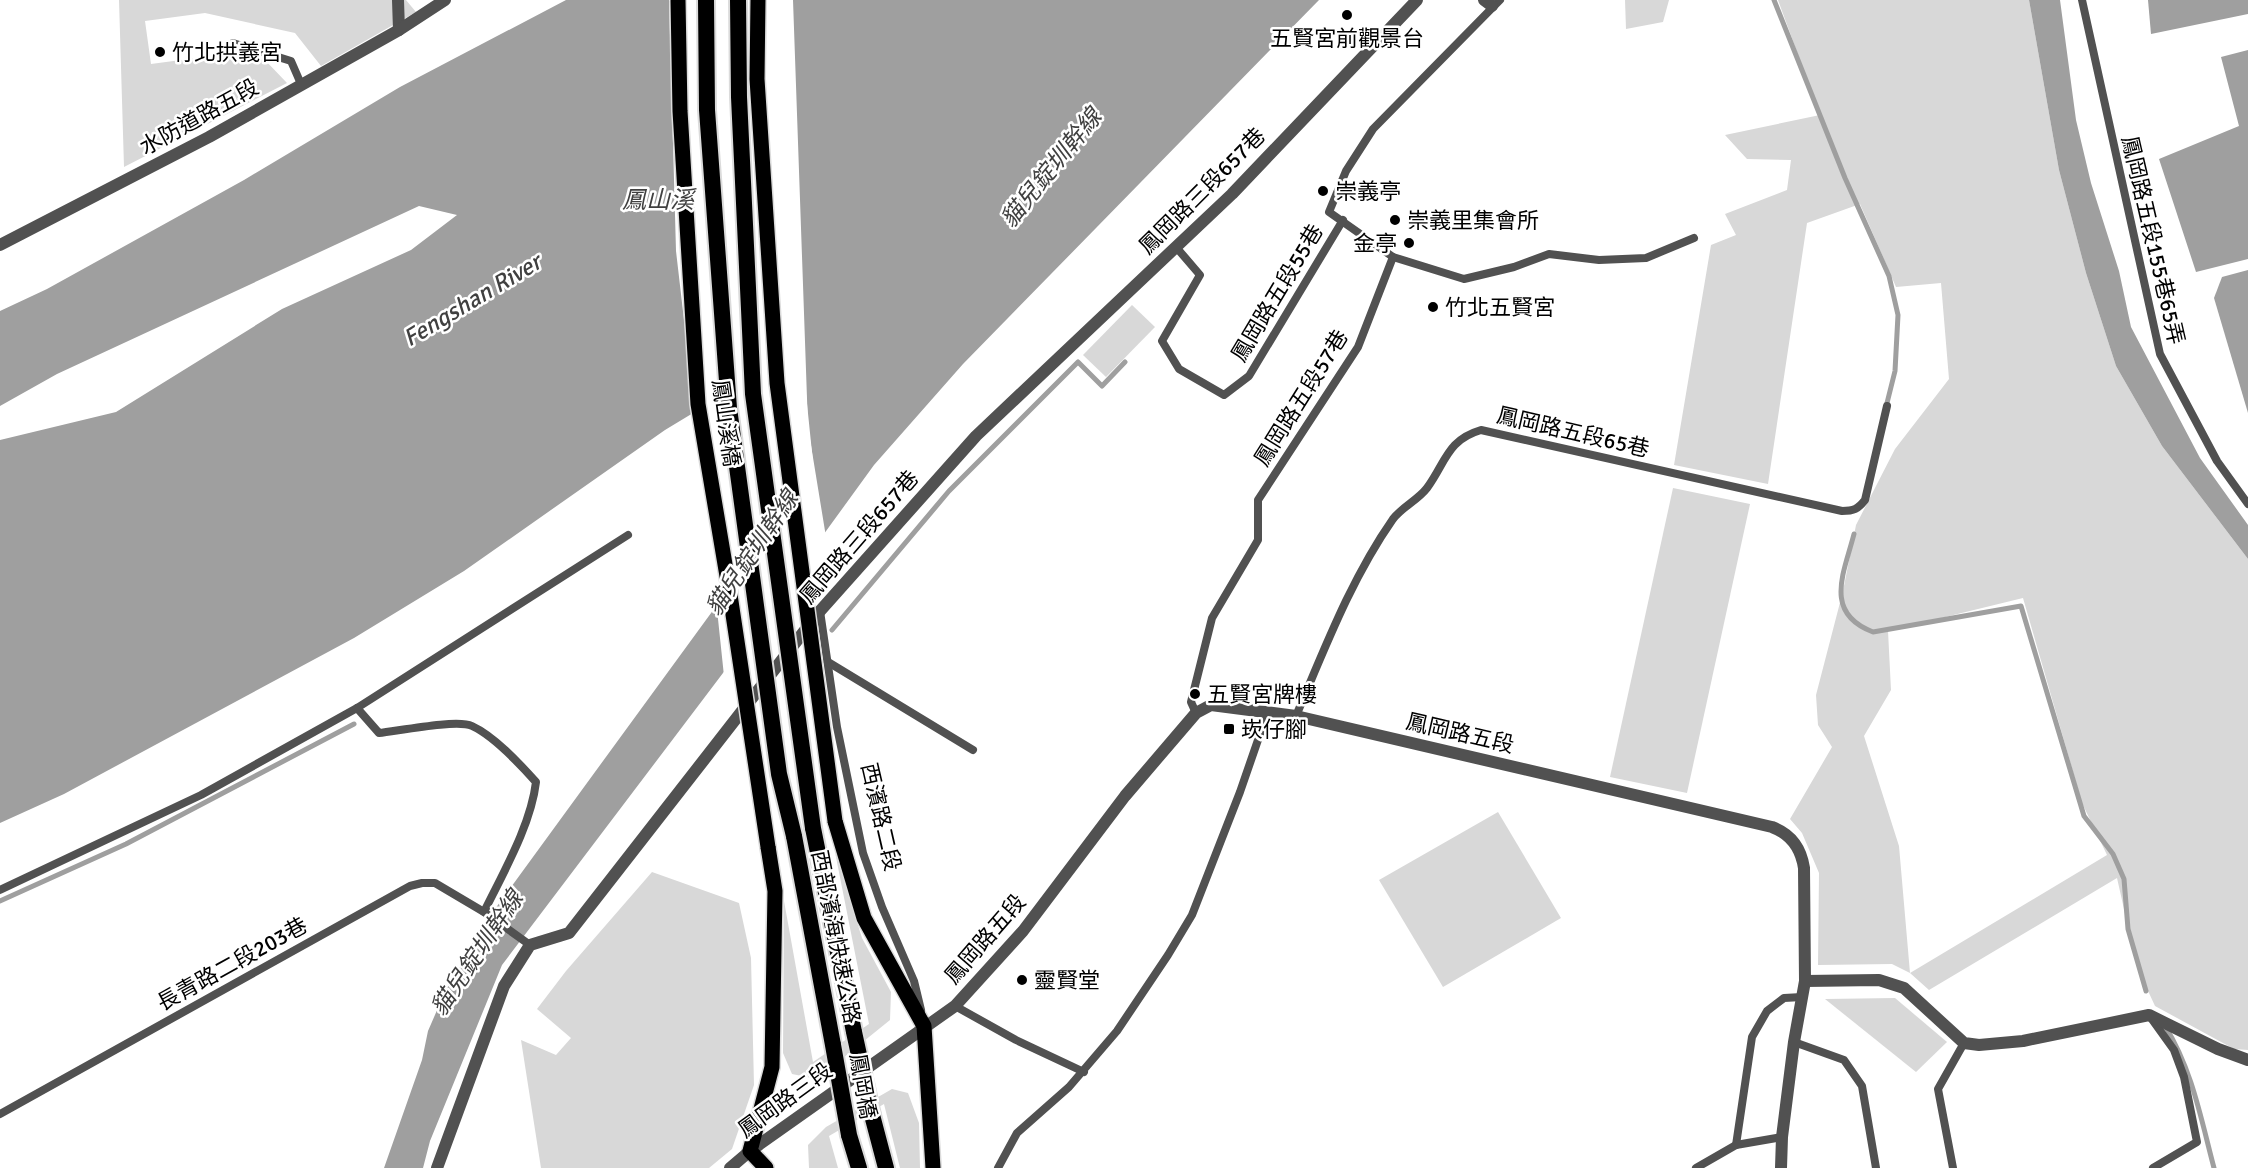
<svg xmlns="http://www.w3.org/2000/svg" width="2248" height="1168" font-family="Signika,'Noto Sans TC',sans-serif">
  <rect width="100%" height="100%" fill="#fff"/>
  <g fill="#d8d8d8" fill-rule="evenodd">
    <path d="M119 0H406L416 12 321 66 295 33 205 13 145 21 151 64 211 56 264 59 287 83 124 167Z"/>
    <path d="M1625 0H1669L1663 22 1626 29Z"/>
    <path d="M1778 0H2029L2059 170 2086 273 2116 366 2162 446 2248 559V1050L2234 1049 2155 1006 2137 967 2117 878 1929 990 1910 973 1892 964 1818 965 1819 873 1802 833 1790 819 1832 747 1818 725 1816 695 1843 591 1856 525 1895 449 1949 379 1941 283 1896 287 1860 204 1807 223 1768 484 1674 465 1711 245 1736 235 1725 214 1787 190 1791 160 1747 159 1725 135 1820 115ZM2023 598 2082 803 2107 855 1910 973 1899 846 1864 736 1891 690 1888 631Z"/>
    <path d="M1132 305 1155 327 1106 377 1083 355Z"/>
    <path d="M1673 488 1750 504 1687 793 1610 777Z"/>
    <path d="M1498 812 1561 918 1443 987 1379 880Z"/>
    <path d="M835 852 862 938 891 992 890 1020 817 1079 792 1074 783 1053 784 901 813 1062 869 1024Z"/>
    <path d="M652 872 739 903 751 958 754 1085 732 1149 709 1168H541L521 1040 556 1055 571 1038 537 1009 566 971Z"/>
    <path d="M1895 998 1947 1042 1916 1072 1825 999Z"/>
    <path d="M892 1089 908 1093 919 1123 920 1168H900L884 1104 829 1136 838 1168H809L808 1145 826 1127Z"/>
  </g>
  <g fill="#9f9f9f">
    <path d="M566 0H1319L963 364 874 465 723 673 502 965 430 1141 423 1168H384L422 1060 428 1031 448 985 484 924 814 472 801 345 741 384 665 430 464 571 354 638 64 794 0 823V440L116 412 282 309 411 250 457 215 419 206 57 374 0 406V311L47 289 244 180 400 87Z"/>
    <path d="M2029 0H2060L2076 120 2091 183 2119 271 2131 327 2200 458 2248 525V559L2162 446 2116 366 2086 273 2059 170Z"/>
    <path d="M2148 0H2248V14L2151 34Z"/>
    <path d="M2248 50V259L2196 272 2159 159 2239 126 2221 57Z"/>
    <path d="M2248 270V413L2214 298 2222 277Z"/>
  </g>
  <path fill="#fff" d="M669 0H793L808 427 826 537 724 676 716 600 811 471 807 420 798 349 695 415 676 251Z"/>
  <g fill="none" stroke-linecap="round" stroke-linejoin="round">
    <g stroke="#9f9f9f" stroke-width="5">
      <path d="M1774 0 1845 178 1889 276 1898 315 1895 371 1886 407"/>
      <path d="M1854 534C1844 573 1823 613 1873 632L2021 606 2084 816 2113 854 2124 879 2128 929 2146 991"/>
      <path d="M832 630 949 491 1078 362 1102 386 1125 362"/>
      <path d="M0 901 126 844 354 724"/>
      <path d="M2165 1026C2192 1069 2201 1119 2214 1168"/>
    </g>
    <defs>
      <g id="primary">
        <path d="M835 821 864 918 924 1026 933 1168"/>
        <path d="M766 1168 750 1151 772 1067 775 891 768 847"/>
      </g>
      <g id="trunk">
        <path d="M813 828 854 1032"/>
        <path d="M794 836 833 1045"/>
        <path d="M872 1115 886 1168"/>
        <path d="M849 1135 859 1168"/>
      </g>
    </defs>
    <use href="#primary" stroke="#dbdbdb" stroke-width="18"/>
    <use href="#trunk" stroke="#dbdbdb" stroke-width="20"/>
    <g stroke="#515151" stroke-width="8">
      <path d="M1500 0 1373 129 1346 171 1329 212 1393 257 1464 279 1514 267 1549 254 1599 260 1646 258 1694 238"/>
      <path d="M2082 0 2160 354 2217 461 2248 504"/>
      <path d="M233 43 291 61 301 84"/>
      <path d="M1176 247 1200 275 1162 341 1179 369 1224 395 1249 376 1343 220"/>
      <path d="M820 611 837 727 863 853 882 907 914 981 921 1010"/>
      <path d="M828 662 973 750"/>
      <path d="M357 708 379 733C398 731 457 719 472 726 494 736 519 763 536 782 531 825 503 873 484 912"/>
      <path d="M1196 713 1191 702 1212 618 1258 540V500L1358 347 1393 257"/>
      <path d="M1296 716C1325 648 1351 579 1393 519 1402 507 1418 500 1427 488 1446 462 1447 440 1481 430L1842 511C1854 511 1858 509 1865 500L1887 406"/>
      <path d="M0 890 201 795 357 708 628 535"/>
      <path d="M955 1006 1016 1040 1084 1072"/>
      <path d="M2151 1018 2174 1050 2184 1077 2197 1142 2153 1168"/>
      <path d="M1794 1042 1844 1060 1862 1086 1876 1168"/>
      <path d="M0 1114 410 886 422 883H435L484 912 530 945"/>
      <path d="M1736 1145 1752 1037 1767 1011 1784 998 1802 997"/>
      <path d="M998 1168 1017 1133 1069 1087 1117 1031 1168 955 1192 915 1240 792 1268 711"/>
      <path d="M1696 1168 1736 1145 1782 1137"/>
      <path d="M1953 1168 1938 1089 1964 1043"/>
    </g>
    <g stroke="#515151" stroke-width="12">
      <path d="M398 0 399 30"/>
      <path d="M1484 0 1492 6"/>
      <path d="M1805 981 1879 980 1904 988 1964 1043 1979 1045 2023 1041 2149 1015 2218 1049 2248 1060"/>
      <path d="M437 1168 504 986 530 945 569 933 820 611 976 436 1232 194 1417 0"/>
    </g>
    <g stroke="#515151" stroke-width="12">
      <path d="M0 245 209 137 399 30 445 0"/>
      <path d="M730 1168 750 1151 955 1006 1023 931 1125 796 1196 713 1211 705 1296 716 1772 827C1791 834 1801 848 1804 868L1805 981 1794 1042 1782 1137 1781 1168"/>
    </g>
    <use href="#primary" stroke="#000" stroke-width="15"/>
    <use href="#trunk" stroke="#000" stroke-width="16"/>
    <defs>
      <g id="primary-bridge">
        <path d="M678 0 680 111 698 404 729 588 768 847"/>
        <path d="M758 0 757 79 777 383 835 821"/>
      </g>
      <g id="trunk-bridge">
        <path d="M706 0 707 110 729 408 779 774 794 836"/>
        <path d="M738 0 739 97 753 394 813 828"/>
        <path d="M854 1032 872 1115"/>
        <path d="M833 1045 849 1135"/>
      </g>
    </defs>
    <use href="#primary-bridge" stroke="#dbdbdb" stroke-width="18" stroke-linecap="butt"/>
    <use href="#trunk-bridge" stroke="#dbdbdb" stroke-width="20" stroke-linecap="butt"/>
    <use href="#primary-bridge" stroke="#000" stroke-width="15"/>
    <use href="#trunk-bridge" stroke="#000" stroke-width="16"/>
  </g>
  <g fill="#000" stroke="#fff" stroke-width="2">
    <circle cx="1347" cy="15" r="6"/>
    <circle cx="160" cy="52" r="6"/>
    <circle cx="1323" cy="191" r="6"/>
    <circle cx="1395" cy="220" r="6"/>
    <circle cx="1409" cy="243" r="6"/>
    <circle cx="1433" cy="307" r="6"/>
    <circle cx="1195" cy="694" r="6"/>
    <rect x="1223" y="723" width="12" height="12" rx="3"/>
    <circle cx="1022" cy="980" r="6"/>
  </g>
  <g text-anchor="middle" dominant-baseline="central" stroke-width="5" stroke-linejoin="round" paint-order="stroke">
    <g font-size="22" fill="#000" stroke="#fff" text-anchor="start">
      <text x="1347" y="38" text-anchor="middle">五賢宮前觀景台</text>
      <text x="172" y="52">竹北拱義宮</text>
      <text x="1335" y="191">崇義亭</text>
      <text x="1407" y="220">崇義里集會所</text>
      <text x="1397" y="243" text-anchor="end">金亭</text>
      <text x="1445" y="307">竹北五賢宮</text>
      <text x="1207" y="694">五賢宮牌樓</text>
      <text x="1241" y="729">崁仔腳</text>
      <text x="1034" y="980">靈賢堂</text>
    </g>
    <g font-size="22" fill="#000" stroke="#fff">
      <text transform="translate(199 117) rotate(-29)">水防道路五段</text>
      <text transform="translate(1202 191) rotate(-45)">鳳岡路三段657巷</text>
      <text transform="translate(2153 240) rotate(77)">鳳岡路五段155巷65弄</text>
      <text transform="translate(1277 293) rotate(-59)">鳳岡路五段55巷</text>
      <text transform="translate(1301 398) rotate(-58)">鳳岡路五段57巷</text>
      <text transform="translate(726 423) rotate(82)">鳳山溪橋</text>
      <text transform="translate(1573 432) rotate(13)">鳳岡路五段65巷</text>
      <text transform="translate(859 537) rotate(-49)">鳳岡路三段657巷</text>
      <text transform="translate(1460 733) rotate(13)">鳳岡路五段</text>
      <text transform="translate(881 817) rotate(77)">西濱路二段</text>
      <text transform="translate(836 937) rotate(79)">西部濱海快速公路</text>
      <text transform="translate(985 939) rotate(-49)">鳳岡路五段</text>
      <text transform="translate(232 964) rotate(-29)">長青路二段203巷</text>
      <text transform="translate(863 1086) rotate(80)">鳳岡橋</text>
      <text transform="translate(785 1100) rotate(-36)">鳳岡路三段</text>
    </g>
    <g font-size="24" font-style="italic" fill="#404040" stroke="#fff">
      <text transform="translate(1051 168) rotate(-51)">貓兒錠圳幹線</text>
      <text x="658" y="200">鳳山溪</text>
      <text transform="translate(472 300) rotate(-31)">Fengshan River</text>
      <text transform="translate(752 553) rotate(-56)">貓兒錠圳幹線</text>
      <text transform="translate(477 953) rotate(-56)">貓兒錠圳幹線</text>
    </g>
  </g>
</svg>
